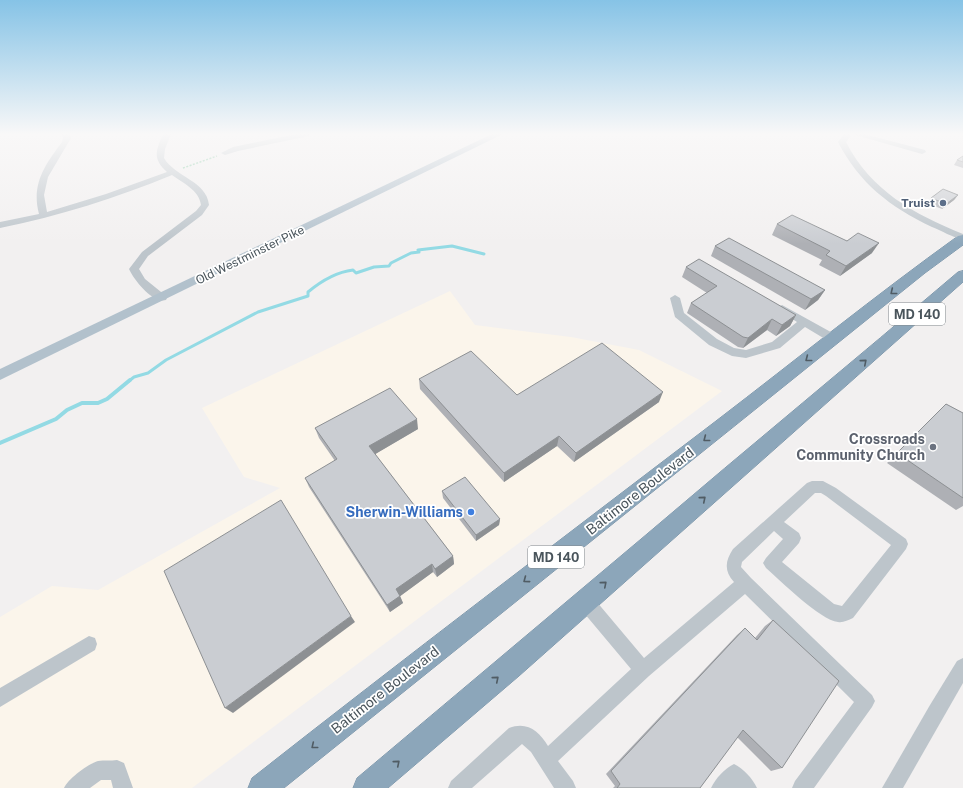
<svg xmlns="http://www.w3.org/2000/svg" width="963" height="788" font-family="'Public Sans',sans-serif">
  <rect width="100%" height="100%" fill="#f2f0f0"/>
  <path fill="#fbf5eb" d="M450 291 475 325 571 337 639 350 722 391 192 788H0V617L52 586 98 590 280 488 244 477 202 408Z"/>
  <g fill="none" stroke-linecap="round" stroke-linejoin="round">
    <path stroke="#93dae4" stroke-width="3" d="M129 381 134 377 148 373 166 360 258 312 308 296V292C320 282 337 272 353 270L356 273 374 267 389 266 391 263 411 253 419 252 418 250 452 246 484 254"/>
    <path stroke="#93dae4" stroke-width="4" d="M0 443 56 419 67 410 82 403H98L107 399 130 380"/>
    <defs>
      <g id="highway">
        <path d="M963 235V245L925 273 284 788H248L252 778C406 657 561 539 716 421 797 359 876 295 958 236Z"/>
        <path d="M963 271V282L519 676 388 788H353L357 778C454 697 550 615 647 534 750 446 855 360 958 272Z"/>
      </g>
    </defs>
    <use href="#highway" stroke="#7791a5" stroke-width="1"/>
    <path stroke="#7dc69c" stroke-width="1.5" stroke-dasharray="2 1.5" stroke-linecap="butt" d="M183 168 217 156"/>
    <g fill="#bdc5cb" fill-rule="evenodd">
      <path d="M61 134H69L71 138 48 177 44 195 47 212 106 194 167 172C152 158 156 151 163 134H171L165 149 164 158C175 177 207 181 209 205L202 215 148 256 139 269 145 279 166 296 167 298 166 300C153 304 134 280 129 269L142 252 196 211 201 205C199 190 183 183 172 175 116 198 59 216 0 228V222L39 214C31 184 45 165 62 142L63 138Z"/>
      <path d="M296 134H310L309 136 238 151 225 155 221 153 233 147Z"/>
      <path d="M844 134H852L846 142C871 191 914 214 963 234V240C952 237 942 231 932 227 890 207 859 183 838 142Z"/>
      <path d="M852 134H864L925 150 926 152 922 154Z"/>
      <path d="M675 295 680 298 684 313 717 339 734 348 746 350 772 342 797 322 778 310 777 308 782 305 838 336 839 339 838 342H830L805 327 780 348 746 358 732 356 709 345 675 317 670 298Z"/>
      <path d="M812 481H823L836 488 906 539 908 544 906 549 853 618C848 620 843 623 838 622 820 620 781 581 766 568L763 563 766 558 783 539 774 531 742 562 741 567 751 578 872 695 875 701 872 707 814 788H792L795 781 854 702 745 594 649 676 558 761 573 781 576 788H554L531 752 522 744 472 788H448L451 781 509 728C527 721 539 731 548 746L631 669 579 607 577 601 579 595 585 593 591 595 644 658 734 582C724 571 725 561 733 549L807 483ZM815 493H821L826 496 891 545 842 606 834 604 782 562 799 543 801 538 799 533 784 522Z"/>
      <path d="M89 636 95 638 97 644 95 650 0 707V688Z"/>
      <path d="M963 658V683L903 788H882L930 705 957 661Z"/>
      <path d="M117 760 124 763 133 788H113L111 780H101L90 788H64C68 779 88 764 98 761 104 760 111 761 117 760Z"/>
      <path d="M734 764C744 769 752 778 757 788H711C716 778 724 769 734 764Z"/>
    </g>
    <path fill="#b2c1cc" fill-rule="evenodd" d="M492 134H503L0 380V369Z"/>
    <use href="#highway" fill="#8ca6ba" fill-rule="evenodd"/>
  </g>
  <g fill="#aeb0b5">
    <path d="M963 156V168L954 165 957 160Z"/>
    <path d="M958 195 954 200 942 209 927 203 931 198Z"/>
    <path d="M777 224 872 253 840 276 819 265 822 260 772 235Z"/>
    <path d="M715 246 825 290 818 300 805 310 711 256Z"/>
    <path d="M686 267 796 315 790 326 776 336 767 330 743 348 738 347 687 313 691 303 707 293 682 277Z"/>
    <path d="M419 379 517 395 659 402 574 462 557 446 504 482 420 389Z"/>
    <path d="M946 404 963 413V506L956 510 887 463Z"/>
    <path d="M315 428 418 429 375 454 453 556 454 564 437 577 433 572 400 596 403 603 390 612 309 487 305 478 335 461 319 438Z"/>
    <path d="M442 491 500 519 499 525 476 541 443 498Z"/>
    <path d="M773 620 782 768 771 771 737 737 700 788H613L615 786 606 774 737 635 745 628 755 638 765 626Z"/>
  </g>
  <g fill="#8d9093">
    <path d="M958 195 954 200 942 209 946 204Z"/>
    <path d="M879 243 872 253 840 276 846 266Z"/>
    <path d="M825 290 818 300 805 310 811 299Z"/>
    <path d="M796 315 790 326 776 336 782 325Z"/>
    <path d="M772 319 767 330 743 348 748 338Z"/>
    <path d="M663 392 659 402 574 462 576 453Z"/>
    <path d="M417 419 418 429 372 456 369 446Z"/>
    <path d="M559 436 557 446 504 482V473Z"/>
    <path d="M500 519 499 525 476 541V535Z"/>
    <path d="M453 556 454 564 437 577 435 569Z"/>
    <path d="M432 564 433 572 399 597 396 589Z"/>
    <path d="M400 596 403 603 390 612 387 605Z"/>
    <path d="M351 616 355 622 233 713 225 708Z"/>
  </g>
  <g fill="#cacdd2" stroke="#8d9093">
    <path d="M963 156V162L957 160Z"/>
    <path d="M943 189 958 195 946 204 931 198Z"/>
    <path d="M792 215 847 241 858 233 879 243 846 266 826 255 830 251 777 224Z"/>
    <path d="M729 238 825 290 811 299 715 246Z"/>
    <path d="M699 259 796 315 782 325 772 319 748 338 743 337 691 303 717 286 686 267Z"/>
    <path d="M602 343 663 392 576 453 559 436 504 473 419 379 471 351 517 395Z"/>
    <path d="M390 388 417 419 369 446 453 556 435 569 432 564 396 589 400 596 387 605 305 478 337 459 315 428Z"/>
    <path d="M946 404 963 413V498L897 453Z"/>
    <path d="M465 477 500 519 476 535 442 491Z"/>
    <path d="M281 500 351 616 225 708 164 571Z"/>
    <path d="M773 620 839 681 782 768 743 730 700 788H617L620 784 611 771 745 628 757 640Z"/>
  </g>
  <defs><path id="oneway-chevron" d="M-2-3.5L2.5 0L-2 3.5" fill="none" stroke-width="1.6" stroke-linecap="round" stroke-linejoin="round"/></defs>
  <g stroke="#505c64">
    <use href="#oneway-chevron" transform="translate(893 292) rotate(141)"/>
    <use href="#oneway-chevron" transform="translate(808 359) rotate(142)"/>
    <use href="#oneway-chevron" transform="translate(864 362) rotate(-41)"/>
    <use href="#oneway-chevron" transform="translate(706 439) rotate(142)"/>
    <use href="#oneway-chevron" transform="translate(703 499) rotate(-40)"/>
    <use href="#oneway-chevron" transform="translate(526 580) rotate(143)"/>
    <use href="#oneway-chevron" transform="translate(604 584) rotate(-41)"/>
    <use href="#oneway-chevron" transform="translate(496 679) rotate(-40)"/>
    <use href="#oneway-chevron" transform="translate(314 746) rotate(141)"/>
    <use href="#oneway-chevron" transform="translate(397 763) rotate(-40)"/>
  </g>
  <linearGradient id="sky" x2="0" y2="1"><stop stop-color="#86c3e6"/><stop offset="0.55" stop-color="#f9f8f8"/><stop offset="1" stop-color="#f9f8f8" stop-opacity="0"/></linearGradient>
  <rect width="963" height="244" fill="url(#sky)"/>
  <circle fill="#5c6f8a" stroke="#fff" stroke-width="1.5" cx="943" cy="203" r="4"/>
  <circle fill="#6b7280" stroke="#fff" stroke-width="1.5" cx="933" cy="447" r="4"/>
  <circle fill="#3f7fe0" stroke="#fff" stroke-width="1.5" cx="471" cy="512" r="4"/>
  <g text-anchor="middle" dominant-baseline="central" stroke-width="3.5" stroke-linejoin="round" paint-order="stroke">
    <g font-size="12" font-weight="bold" fill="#4e5e75" stroke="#fff" text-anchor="end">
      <text x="935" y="203">Truist</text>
    </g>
    <g font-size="12" fill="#49545b" stroke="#fff">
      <text transform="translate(250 255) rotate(-26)">Old Westminster Pike</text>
    </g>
    <g fill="#fff" stroke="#80878c" stroke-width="1">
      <rect x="889" y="303" width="56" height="22" rx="3"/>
      <rect x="528" y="546" width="56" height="22" rx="3"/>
    </g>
    <g font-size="13" font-weight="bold" fill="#49545b">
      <text x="917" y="314">MD 140</text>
      <text x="556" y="557">MD 140</text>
    </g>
    <g font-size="14" font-weight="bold" fill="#5b616d" stroke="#fff" text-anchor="end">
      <text x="925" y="439">Crossroads<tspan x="925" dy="16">Community Church</tspan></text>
    </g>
    <g font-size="14" fill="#49545b" stroke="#fff">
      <text transform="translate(640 491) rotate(-38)">Baltimore Boulevard</text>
      <text transform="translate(385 690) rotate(-38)">Baltimore Boulevard</text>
    </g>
    <g font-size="14" font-weight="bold" fill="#366cbe" stroke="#fff" text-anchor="end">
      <text x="463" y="512">Sherwin-Williams</text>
    </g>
  </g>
</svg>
